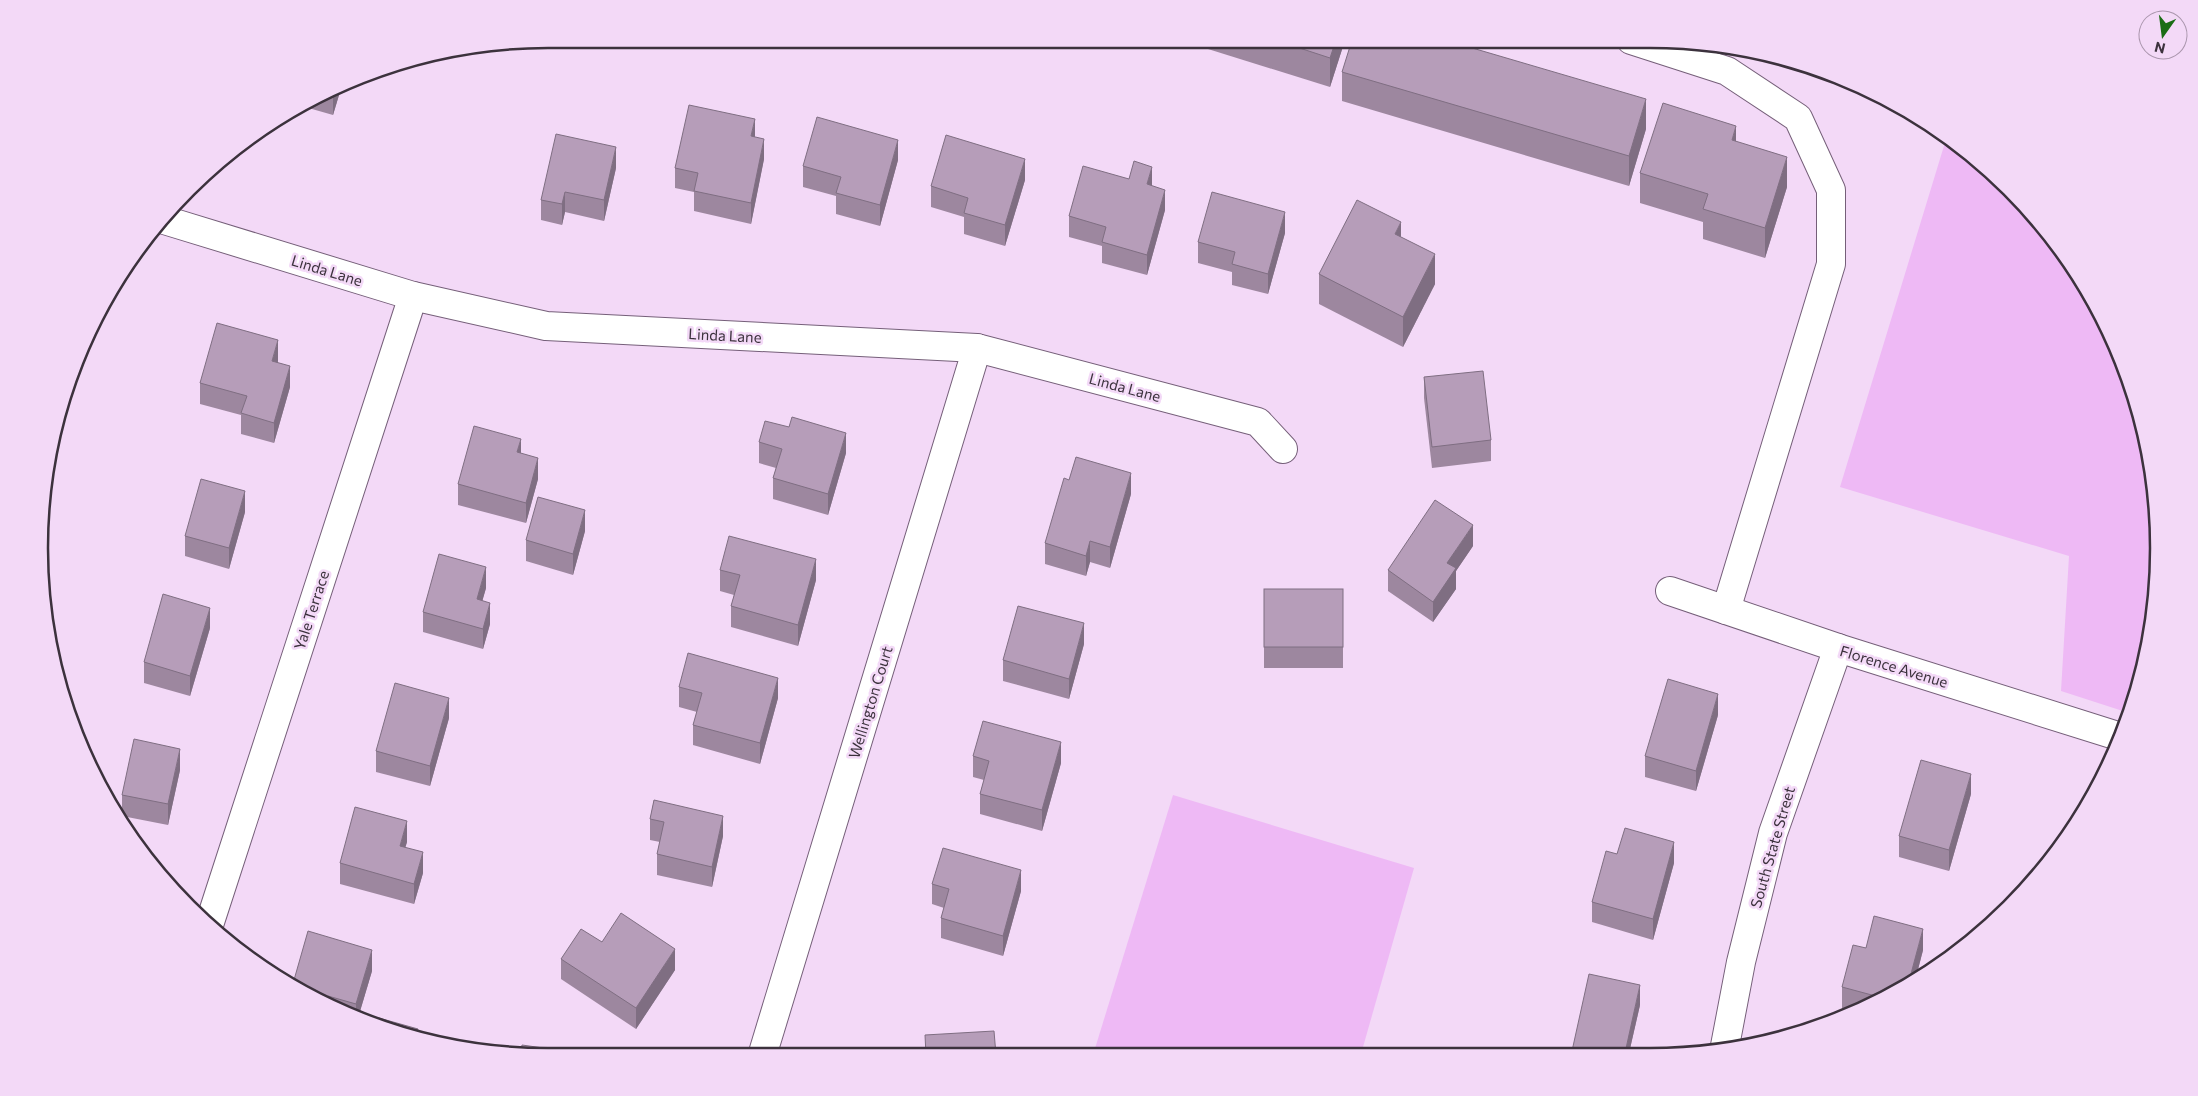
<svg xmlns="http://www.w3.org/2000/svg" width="2198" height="1096" font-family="Commissioner,sans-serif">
  <rect width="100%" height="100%" fill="#f3d9f7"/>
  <g fill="#eeb9f5">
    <path d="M1947 136 1960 144 2033 212 2091 293 2132 384 2155 481 2158 581 2142 680 2129 713 2061 691 2069 556 1840 487Z"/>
    <path d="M1173 795 1414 868 1361 1054 1093 1055Z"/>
  </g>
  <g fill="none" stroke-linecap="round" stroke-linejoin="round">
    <defs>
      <g id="minor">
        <path d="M1631 40 1727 71 1798 118 1831 190V264L1726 610"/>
        <path d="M161 219 413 296 546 326 977 348 1258 422 1283 449"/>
        <path d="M1670 591 1838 648 2121 737"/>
        <path d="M209 925 413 296"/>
        <path d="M1724 1051 1741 962 1773 833 1838 648"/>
        <path d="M762 1056 977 348"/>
      </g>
    </defs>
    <use href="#minor" stroke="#755f79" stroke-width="30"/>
    <use href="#minor" stroke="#fff" stroke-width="28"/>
  </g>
  <g fill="#9d879f">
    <path d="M1176 39 1345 40 1330 87Z"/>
    <path d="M1342 72 1646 129 1629 186 1342 101Z"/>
    <path d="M342 85 333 115 298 105Z"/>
    <path d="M755 137 764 159 751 224 694 211V192L675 188V168Z"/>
    <path d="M1736 142 1787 187 1765 258 1703 239V222L1640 203V173Z"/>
    <path d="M898 160 880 226 836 214V196L803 187V166Z"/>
    <path d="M616 168 604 221 565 212 562 225 541 220V200Z"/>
    <path d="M1025 180 1005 246 964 234V217L931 207V186Z"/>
    <path d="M1152 186 1165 210 1147 275 1102 263V246L1069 237V216Z"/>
    <path d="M1285 233 1268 294 1232 285V272L1198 263V242Z"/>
    <path d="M1401 237 1435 284 1403 347 1319 304V274Z"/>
    <path d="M278 361V363L290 387 274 443 241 434V415L200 404V383Z"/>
    <path d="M1424 377 1491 440V461L1432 468 1424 398Z"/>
    <path d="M759 442 846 453 828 515 773 499V478L776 468 759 463Z"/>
    <path d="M521 453 538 479 526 523 458 505V484Z"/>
    <path d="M1131 494 1110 568 1090 562 1086 576 1045 564V543Z"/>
    <path d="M245 512 229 569 185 556V536Z"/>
    <path d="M585 531 573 575 526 561V540Z"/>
    <path d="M1473 546 1456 571V589L1433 622 1388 591V570Z"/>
    <path d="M720 570 816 580 798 646 731 627V606L734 595 720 591Z"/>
    <path d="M486 588 482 601 490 624 483 649 423 632V612Z"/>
    <rect x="1264" y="589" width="79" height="79"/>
    <path d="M210 628 190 696 144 683V662Z"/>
    <path d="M1084 644 1069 699 1003 681V660Z"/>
    <path d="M679 687 778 698 760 764 693 745V725L697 712 679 707Z"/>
    <path d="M1718 715 1696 791 1645 777V756Z"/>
    <path d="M449 718 430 786 376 772V751Z"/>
    <path d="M973 756 1061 763 1042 831 980 814V794L984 780 973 777Z"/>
    <path d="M180 770 168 825 122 816V795Z"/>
    <path d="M1971 794 1949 871 1899 857V836Z"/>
    <path d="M654 800 723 836 712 887 657 875V854L660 842 650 840V819Z"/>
    <path d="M407 842 405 847 423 873 414 904 340 884V863Z"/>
    <path d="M1617 854 1674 863 1653 940 1592 922V902Z"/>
    <path d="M932 884 1021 891 1003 956 941 938V918L944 908 932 904Z"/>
    <path d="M602 942 675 970 636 1029 561 979V959Z"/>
    <path d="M1866 948 1923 950 1915 981 1857 1012 1842 1008V987Z"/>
    <path d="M372 971 358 1018 323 1005 292 987Z"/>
    <path d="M1640 1005 1629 1053H1572V1051Z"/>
  </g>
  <g fill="#7f6e82">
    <path d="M1336 40H1345L1330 87V58Z"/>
    <path d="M342 85 333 115V89Z"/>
    <path d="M1646 99V129L1629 186V156Z"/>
    <path d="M755 119V140L751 136Z"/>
    <path d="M1736 126V156L1732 140Z"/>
    <path d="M764 139V159L751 224V203Z"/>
    <path d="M898 140V160L880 226V205Z"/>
    <path d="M616 147V168L604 221V200Z"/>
    <path d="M1787 157V187L1765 258V228Z"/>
    <path d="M1025 159V180L1005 246V225Z"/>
    <path d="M1152 167V187L1147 184Z"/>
    <path d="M1165 190V210L1147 275V255Z"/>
    <path d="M565 192V212L562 225V204Z"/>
    <path d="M1285 212V233L1268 294V274Z"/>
    <path d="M1401 222V252L1395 234Z"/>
    <path d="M1435 254V284L1403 347V317Z"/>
    <path d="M278 340V361L272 382V361Z"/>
    <path d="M290 366V387L274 443V423Z"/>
    <path d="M846 433V453L828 515V494Z"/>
    <path d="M521 439V460L517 452Z"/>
    <path d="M538 458V479L526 523V503Z"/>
    <path d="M1131 473V494L1110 568V547Z"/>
    <path d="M245 491V512L229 569V548Z"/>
    <path d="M585 510V531L573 575V554Z"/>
    <path d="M1473 525V546L1456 571V589L1433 622V602L1447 563Z"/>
    <path d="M1090 541V562L1086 576V556Z"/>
    <path d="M816 559V580L798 646V625Z"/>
    <path d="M486 567V588L477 620V599Z"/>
    <path d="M490 603V624L483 649V629Z"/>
    <path d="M210 608V628L190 696V676Z"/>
    <path d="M1084 623V644L1069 699V679Z"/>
    <path d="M778 678V698L760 764V743Z"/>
    <path d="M1718 694V715L1696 791V771Z"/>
    <path d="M449 698V718L430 786V766Z"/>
    <path d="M1061 742V763L1042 831V810Z"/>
    <path d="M180 749V770L168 825V804Z"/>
    <path d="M1971 774V794L1949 871V850Z"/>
    <path d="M723 816V836L712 887V867Z"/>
    <path d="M407 821V842L400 866V846Z"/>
    <path d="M1674 842V863L1653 940V919Z"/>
    <path d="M423 852V873L414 904V884Z"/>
    <path d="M148 853V863L146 860Z"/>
    <path d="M1021 870V891L1003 956V936Z"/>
    <path d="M1923 929V950L1915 981 1908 985Z"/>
    <path d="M675 949V970L636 1029V1008Z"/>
    <path d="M372 950V971L358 1018 356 1017V1004Z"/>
    <path d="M1640 985V1005L1629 1053H1625Z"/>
    <path d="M328 996V1007L325 1006Z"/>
    <path d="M418 1029V1040L415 1039Z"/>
  </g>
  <g fill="#b69db9" stroke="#7f6e82">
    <path d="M1272 39 1336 40 1330 58Z"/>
    <path d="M1352 40H1445L1646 99 1629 156 1342 72Z"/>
    <path d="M1663 103 1736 126 1732 140 1787 157 1765 228 1703 209 1708 194 1640 173Z"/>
    <path d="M689 105 755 119 751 136 764 139 751 203 694 191 698 173 675 168Z"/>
    <path d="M817 117 898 140 880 205 836 193 841 177 803 166Z"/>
    <path d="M556 134 616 147 604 200 565 192 562 204 541 200Z"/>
    <path d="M946 135 1025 159 1005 225 964 213 968 198 931 186Z"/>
    <path d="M1134 161 1152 167 1147 184 1165 190 1147 255 1102 242 1106 227 1069 216 1083 166 1129 179Z"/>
    <path d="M1212 192 1285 212 1268 274 1232 264 1235 252 1198 242Z"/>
    <path d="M1357 200 1401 222 1395 234 1435 254 1403 317 1319 274Z"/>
    <path d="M217 323 278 340 272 361 290 366 274 423 241 413 247 396 200 383Z"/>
    <path d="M1483 371 1491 440 1432 447 1424 377Z"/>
    <path d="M792 417 846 433 828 494 773 478 782 449 759 442 765 421 789 427Z"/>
    <path d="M474 426 521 439 517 452 538 458 526 503 458 484Z"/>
    <path d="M1076 457 1131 473 1110 547 1090 541 1086 556 1045 543 1064 478 1069 480Z"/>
    <path d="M201 479 245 491 229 548 185 536Z"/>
    <path d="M538 497 585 510 573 554 526 540Z"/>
    <path d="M1435 500 1473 525 1447 563 1456 568 1433 602 1388 570Z"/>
    <path d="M729 536 816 559 798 625 731 606 740 575 720 570Z"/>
    <path d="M439 554 486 567 477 599 490 603 483 629 423 612Z"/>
    <rect x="1264" y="589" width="79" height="58"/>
    <path d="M163 594 210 608 190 676 144 662Z"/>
    <path d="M1018 606 1084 623 1069 679 1003 660Z"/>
    <path d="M688 653 778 678 760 743 693 725 702 693 679 687Z"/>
    <path d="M1668 679 1718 694 1696 771 1645 756Z"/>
    <path d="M395 683 449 698 430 766 376 751Z"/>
    <path d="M983 721 1061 742 1042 810 980 794 989 761 973 756Z"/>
    <path d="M134 739 180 749 168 804 122 795Z"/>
    <path d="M1921 760 1971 774 1949 850 1899 836Z"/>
    <path d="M654 800 723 816 712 867 657 854 664 822 650 819Z"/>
    <path d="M355 807 407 821 400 846 423 852 414 884 340 863Z"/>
    <path d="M1625 828 1674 842 1653 919 1592 902 1606 851 1617 854Z"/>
    <path d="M943 848 1021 870 1003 936 941 918 949 889 932 884Z"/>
    <path d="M139 850 148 853 146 860 144 858Z"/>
    <path d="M621 913 675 949 636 1008 561 959 581 929 602 942Z"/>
    <path d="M1874 916 1923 929 1908 985 1883 998 1842 987 1853 945 1866 948Z"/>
    <path d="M308 931 372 950 356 1004 328 996 325 1006 292 987Z"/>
    <path d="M1589 974 1640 985 1625 1053H1585L1572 1051Z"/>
    <path d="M379 1018 418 1029 415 1039 377 1025Z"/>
    <path d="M994 1031 996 1055H926L925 1035Z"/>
    <path d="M522 1045 600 1056H520Z"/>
  </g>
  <g text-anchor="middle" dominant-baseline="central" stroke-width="5" stroke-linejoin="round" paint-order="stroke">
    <g font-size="15" fill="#3c323d" stroke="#f3d9f7">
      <text transform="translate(327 270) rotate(17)">Linda Lane</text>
      <text transform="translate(725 335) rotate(3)">Linda Lane</text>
      <text transform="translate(1125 387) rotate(15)">Linda Lane</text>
      <text transform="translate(311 610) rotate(-72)">Yale Terrace</text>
      <text transform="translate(1894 666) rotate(17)">Florence Avenue</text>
      <text transform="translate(870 702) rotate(-73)">Wellington Court</text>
      <text transform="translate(1772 847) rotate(-74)">South State Street</text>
    </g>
  </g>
  <path d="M0 0H2198V1096H0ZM548 48H1650A500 500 0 0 1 2150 548V548A500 500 0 0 1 1650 1048H548A500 500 0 0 1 48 548V548A500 500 0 0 1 548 48Z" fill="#f3d9f7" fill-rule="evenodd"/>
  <path fill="none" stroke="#3c323d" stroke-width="2.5" d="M548 48H1650A500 500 0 0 1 2150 548V548A500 500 0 0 1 1650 1048H548A500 500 0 0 1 48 548V548A500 500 0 0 1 548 48Z"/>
  <g transform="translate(2163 35) rotate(194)"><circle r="24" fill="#f3d9f7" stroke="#aa96ad"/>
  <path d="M0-4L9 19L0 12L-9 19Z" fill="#1a6d15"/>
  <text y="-8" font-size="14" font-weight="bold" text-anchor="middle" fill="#3c323d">N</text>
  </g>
</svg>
